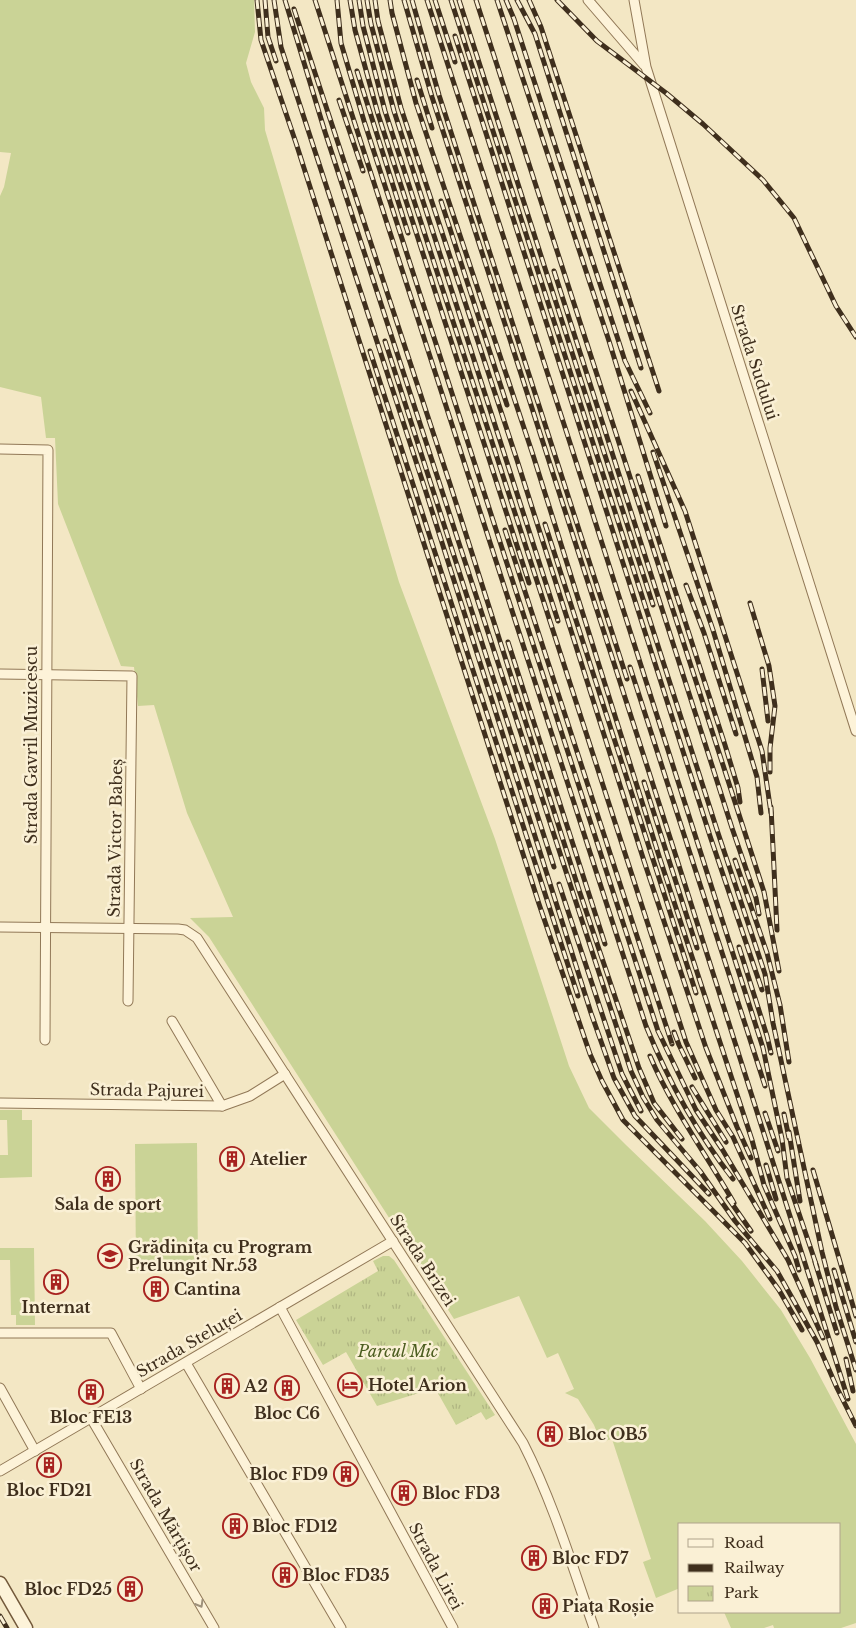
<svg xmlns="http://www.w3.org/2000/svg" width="856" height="1628" font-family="'Libre Baskerville',serif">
  <defs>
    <pattern id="park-tufts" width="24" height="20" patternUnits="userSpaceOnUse" patternTransform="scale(1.25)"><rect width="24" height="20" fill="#cad396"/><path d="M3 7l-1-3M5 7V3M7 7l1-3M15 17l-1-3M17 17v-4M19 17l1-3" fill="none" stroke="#afb581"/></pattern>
  </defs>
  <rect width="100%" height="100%" fill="#f3e7c4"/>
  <g fill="#cad396">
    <path d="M0 0H254L255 32 246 63 251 82 264 108 265 130 399 582 495 839 569 1066 589 1108 626 1145 705 1221 742 1261 781 1310 810 1358 856 1444V1623L841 1628H774L773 1625 764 1628H731L724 1612H840V1524H680V1588L656 1598 643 1562 651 1559 612 1439 601 1442 594 1425 578 1399 565 1393 574 1389 558 1353 547 1358 519 1296 454 1319 209 937 190 918 233 917 187 813 154 705 138 706 134 667 121 666 58 504 55 438H46L41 397 0 387V196L4 187 11 153 0 152Z"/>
    <path d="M0 1110H22V1120H32V1177L0 1178V1155H8L7 1120H0Z"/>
    <path d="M197 1143 198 1270 136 1271 135 1144Z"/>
    <path d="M0 1248H34L35 1325H16V1315H11L10 1260H0Z"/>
  </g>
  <path fill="url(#park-tufts)" d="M383 1256H389L394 1260 495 1415 486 1420 481 1412 456 1425 435 1388 377 1406 346 1352 323 1365 296 1320 378 1271 373 1261Z"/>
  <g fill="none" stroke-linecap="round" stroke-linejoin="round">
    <defs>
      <g id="street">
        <path d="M588 0 644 65"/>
        <path d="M634 0 646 67 856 731"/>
        <path d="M0 449 48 450 45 1040"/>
        <path d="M0 674 132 676 128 1001"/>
        <path d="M0 927 178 929 185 930 197 938 523 1443C553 1502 572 1565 594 1628"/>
        <path d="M172 1021 222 1106"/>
        <path d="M0 1103 222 1106 250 1096 285 1074"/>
        <path d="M280 1307 453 1628"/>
        <path d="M0 1333H111L141 1389"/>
        <path d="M186 1363 341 1628"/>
        <path d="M0 1388 35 1451"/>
        <path d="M91 1418 214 1628"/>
        <path d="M0 1471 393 1241"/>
      </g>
      <path id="secondary" d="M0 1583 26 1628"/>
    </defs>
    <use href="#street" stroke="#917857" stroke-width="11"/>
    <use href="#secondary" stroke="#73593b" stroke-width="15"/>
    <use href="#street" stroke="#fdf3d9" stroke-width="9"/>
    <use href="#secondary" stroke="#fdf3d9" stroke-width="12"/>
    <defs>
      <g id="rail">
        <path d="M257 0 261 40 296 143 539 904 590 1054 602 1081 623 1120 745 1243 779 1290 802 1330"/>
        <path d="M265 0 268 37 276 61"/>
        <path d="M274 0 281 47 425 489 591 1013 614 1078 635 1116 709 1194"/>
        <path d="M285 0 325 132 631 1071 643 1097 657 1120 700 1171 735 1221 777 1271 817 1342 837 1388 856 1426"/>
        <path d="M315 0 646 1026C668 1080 697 1133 733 1179"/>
        <path d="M337 0 341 43 364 121 658 1031 696 1110 722 1149 788 1260 823 1338"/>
        <path d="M350 0 355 30 378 114 529 583"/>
        <path d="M359 0 363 26 385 111 686 1042 716 1110 733 1137 770 1219"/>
        <path d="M367 0 371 24 394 111 558 621"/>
        <path d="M375 0 378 21 401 108 517 460 644 861 706 1048 737 1127 751 1158"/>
        <path d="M390 0 392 13 416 103 533 455 659 856 752 1140 764 1185 795 1256 799 1270"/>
        <path d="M404 0 432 97 674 850 848 1399"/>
        <path d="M412 0 439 95 627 679"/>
        <path d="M427 0 571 446 763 1048 782 1139 787 1178 817 1267"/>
        <path d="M435 0 455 62"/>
        <path d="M451 0 718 833 765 974 773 1023 822 1252 836 1307 856 1370"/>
        <path d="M459 0 653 605"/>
        <path d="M476 0 764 892 779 971"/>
        <path d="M497 0 609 341 666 526"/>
        <path d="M506 0 514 19 625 361 650 413"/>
        <path d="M517 0 535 34 641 368"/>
        <path d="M529 0 541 27 659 391"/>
        <path d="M557 0 597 41 666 93 703 124 763 180 794 218 836 306 856 337"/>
        <path d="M294 9 450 484 579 890 639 1068 654 1103 682 1139"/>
        <path d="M455 36 710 836 762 990"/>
        <path d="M357 71 408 233"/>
        <path d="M417 80 432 128"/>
        <path d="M339 100 363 171"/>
        <path d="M441 201 507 405"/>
        <path d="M554 271 732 828 756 898 759 914"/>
        <path d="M385 341 554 867"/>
        <path d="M370 351 578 996"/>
        <path d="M631 391 685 511 762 751 771 813"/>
        <path d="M653 452 713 630 757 777 761 813"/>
        <path d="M638 476 725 745 738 788 740 802"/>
        <path d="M545 524 696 993"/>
        <path d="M505 530 672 1044"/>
        <path d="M686 585 704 633 736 734"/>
        <path d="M750 603 769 666 775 706 770 748V772"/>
        <path d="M508 642 605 944"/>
        <path d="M630 667 765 1086"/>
        <path d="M762 669 768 721"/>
        <path d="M644 782 697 948"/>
        <path d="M771 807 777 930"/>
        <path d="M735 860 767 953 780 1005 789 1062"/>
        <path d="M559 884 622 1074 641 1111"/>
        <path d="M739 947 767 1036 771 1053"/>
        <path d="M674 1032 679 1045 695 1078"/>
        <path d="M650 1056C672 1108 706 1154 734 1203"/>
        <path d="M692 1087 726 1142"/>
        <path d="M765 1113 778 1151"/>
        <path d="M784 1114 789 1138"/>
        <path d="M789 1132 800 1201"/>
        <path d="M766 1165 776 1199"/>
        <path d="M813 1170 856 1316"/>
        <path d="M728 1198 751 1231"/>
        <path d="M815 1262 837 1333"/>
        <path d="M834 1270 856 1342"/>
        <path d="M846 1359 853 1391"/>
        <path d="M0 1616 7 1628"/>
      </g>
    </defs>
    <use href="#rail" stroke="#3f2f1d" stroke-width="5"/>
    <use href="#rail" stroke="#faf0d5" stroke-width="3" stroke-dasharray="9" stroke-linecap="butt"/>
  </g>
  <defs><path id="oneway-chevron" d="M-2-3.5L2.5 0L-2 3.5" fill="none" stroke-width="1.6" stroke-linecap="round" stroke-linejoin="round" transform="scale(1.25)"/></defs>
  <use stroke="#9e917b" href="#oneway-chevron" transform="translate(200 1604) rotate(60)"/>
  <defs>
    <symbol id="building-ring" viewBox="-11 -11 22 22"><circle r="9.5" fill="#faf0d5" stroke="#a82320" stroke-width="1.5"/><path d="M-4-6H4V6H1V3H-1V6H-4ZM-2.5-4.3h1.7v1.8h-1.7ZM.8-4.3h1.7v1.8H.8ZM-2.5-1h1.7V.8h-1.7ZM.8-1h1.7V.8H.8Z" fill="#a82320"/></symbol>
    <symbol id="school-ring" viewBox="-11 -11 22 22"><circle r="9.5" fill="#faf0d5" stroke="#a82320" stroke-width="1.5"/><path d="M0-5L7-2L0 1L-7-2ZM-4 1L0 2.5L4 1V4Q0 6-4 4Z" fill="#a82320"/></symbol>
    <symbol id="hotel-ring" viewBox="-11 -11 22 22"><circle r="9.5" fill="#faf0d5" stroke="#a82320" stroke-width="1.5"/><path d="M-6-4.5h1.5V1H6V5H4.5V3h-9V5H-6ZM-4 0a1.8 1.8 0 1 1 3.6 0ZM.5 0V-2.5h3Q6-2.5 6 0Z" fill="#a82320"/></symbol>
  </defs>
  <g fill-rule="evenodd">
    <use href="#building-ring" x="218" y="1145" width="28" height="28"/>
    <use href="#building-ring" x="94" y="1165" width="28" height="28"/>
    <use href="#school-ring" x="96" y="1242" width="28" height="28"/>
    <use href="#building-ring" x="42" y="1268" width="28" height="28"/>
    <use href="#building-ring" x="142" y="1275" width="28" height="28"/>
    <use href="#hotel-ring" x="336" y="1371" width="28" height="28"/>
    <use href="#building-ring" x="213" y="1372" width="28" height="28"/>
    <use href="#building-ring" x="273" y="1374" width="28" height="28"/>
    <use href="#building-ring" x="77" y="1378" width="28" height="28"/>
    <use href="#building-ring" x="536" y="1420" width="28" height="28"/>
    <use href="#building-ring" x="35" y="1451" width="28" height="28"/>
    <use href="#building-ring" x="332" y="1460" width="28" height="28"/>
    <use href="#building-ring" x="390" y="1479" width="28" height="28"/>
    <use href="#building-ring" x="221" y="1512" width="28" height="28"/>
    <use href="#building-ring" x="520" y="1544" width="28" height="28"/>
    <use href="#building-ring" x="271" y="1561" width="28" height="28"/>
    <use href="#building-ring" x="116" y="1575" width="28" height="28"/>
    <use href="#building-ring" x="531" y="1592" width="28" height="28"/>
  </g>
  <g text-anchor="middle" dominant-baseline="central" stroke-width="5" stroke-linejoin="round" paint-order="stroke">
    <g font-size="16" fill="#3f2f1d" stroke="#faf0d5">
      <text transform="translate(755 362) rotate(72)">Strada Sudului</text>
      <text transform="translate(31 745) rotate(-90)">Strada Gavril Muzicescu</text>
      <text transform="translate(115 838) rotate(-89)">Strada Victor Babeș</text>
      <text transform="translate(147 1090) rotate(1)">Strada Pajurei</text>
      <text transform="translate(423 1260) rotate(57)">Strada Brizei</text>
      <text transform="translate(189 1343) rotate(-30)">Strada Steluței</text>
      <text transform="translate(166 1515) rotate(60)">Strada Mărțișor</text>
      <text transform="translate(436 1566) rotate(62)">Strada Lirei</text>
    </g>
    <g font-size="16" font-weight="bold" fill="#3f2f1d" stroke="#faf0d5" text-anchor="start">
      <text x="250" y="1159">Atelier</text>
      <text x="108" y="1204" text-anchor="middle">Sala de sport</text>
      <text x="128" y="1247">Grădinița cu Program<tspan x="128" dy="18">Prelungit Nr.53</tspan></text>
      <text x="174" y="1289">Cantina</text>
      <text x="56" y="1307" text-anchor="middle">Internat</text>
      <text x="368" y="1385">Hotel Arion</text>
      <text x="244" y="1386">A2</text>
      <text x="287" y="1413" text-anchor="middle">Bloc C6</text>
      <text x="91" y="1417" text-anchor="middle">Bloc FE13</text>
      <text x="568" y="1434">Bloc OB5</text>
      <text x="328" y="1474" text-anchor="end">Bloc FD9</text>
      <text x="49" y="1490" text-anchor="middle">Bloc FD21</text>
      <text x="422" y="1493">Bloc FD3</text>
      <text x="252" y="1526">Bloc FD12</text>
      <text x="552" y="1558">Bloc FD7</text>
      <text x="302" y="1575">Bloc FD35</text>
      <text x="112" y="1589" text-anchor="end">Bloc FD25</text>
      <text x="562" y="1606">Piața Roșie</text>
    </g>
    <g font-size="16" font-style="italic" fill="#4d5e21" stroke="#faf0d5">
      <text x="398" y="1351">Parcul Mic</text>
    </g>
  </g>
  <rect x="678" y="1523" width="162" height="90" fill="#faf0d5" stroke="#afa38b"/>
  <rect x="688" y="1539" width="25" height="8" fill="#fdf3d9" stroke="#afa38b"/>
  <text x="724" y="1548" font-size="15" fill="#3f2f1d">Road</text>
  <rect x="688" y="1564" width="25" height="8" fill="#3f2f1d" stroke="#afa38b"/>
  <text x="724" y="1573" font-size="15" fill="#3f2f1d">Railway</text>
  <rect x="688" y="1586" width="25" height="15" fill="url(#park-tufts)" stroke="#afa38b"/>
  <text x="724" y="1598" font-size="15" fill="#3f2f1d">Park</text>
</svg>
